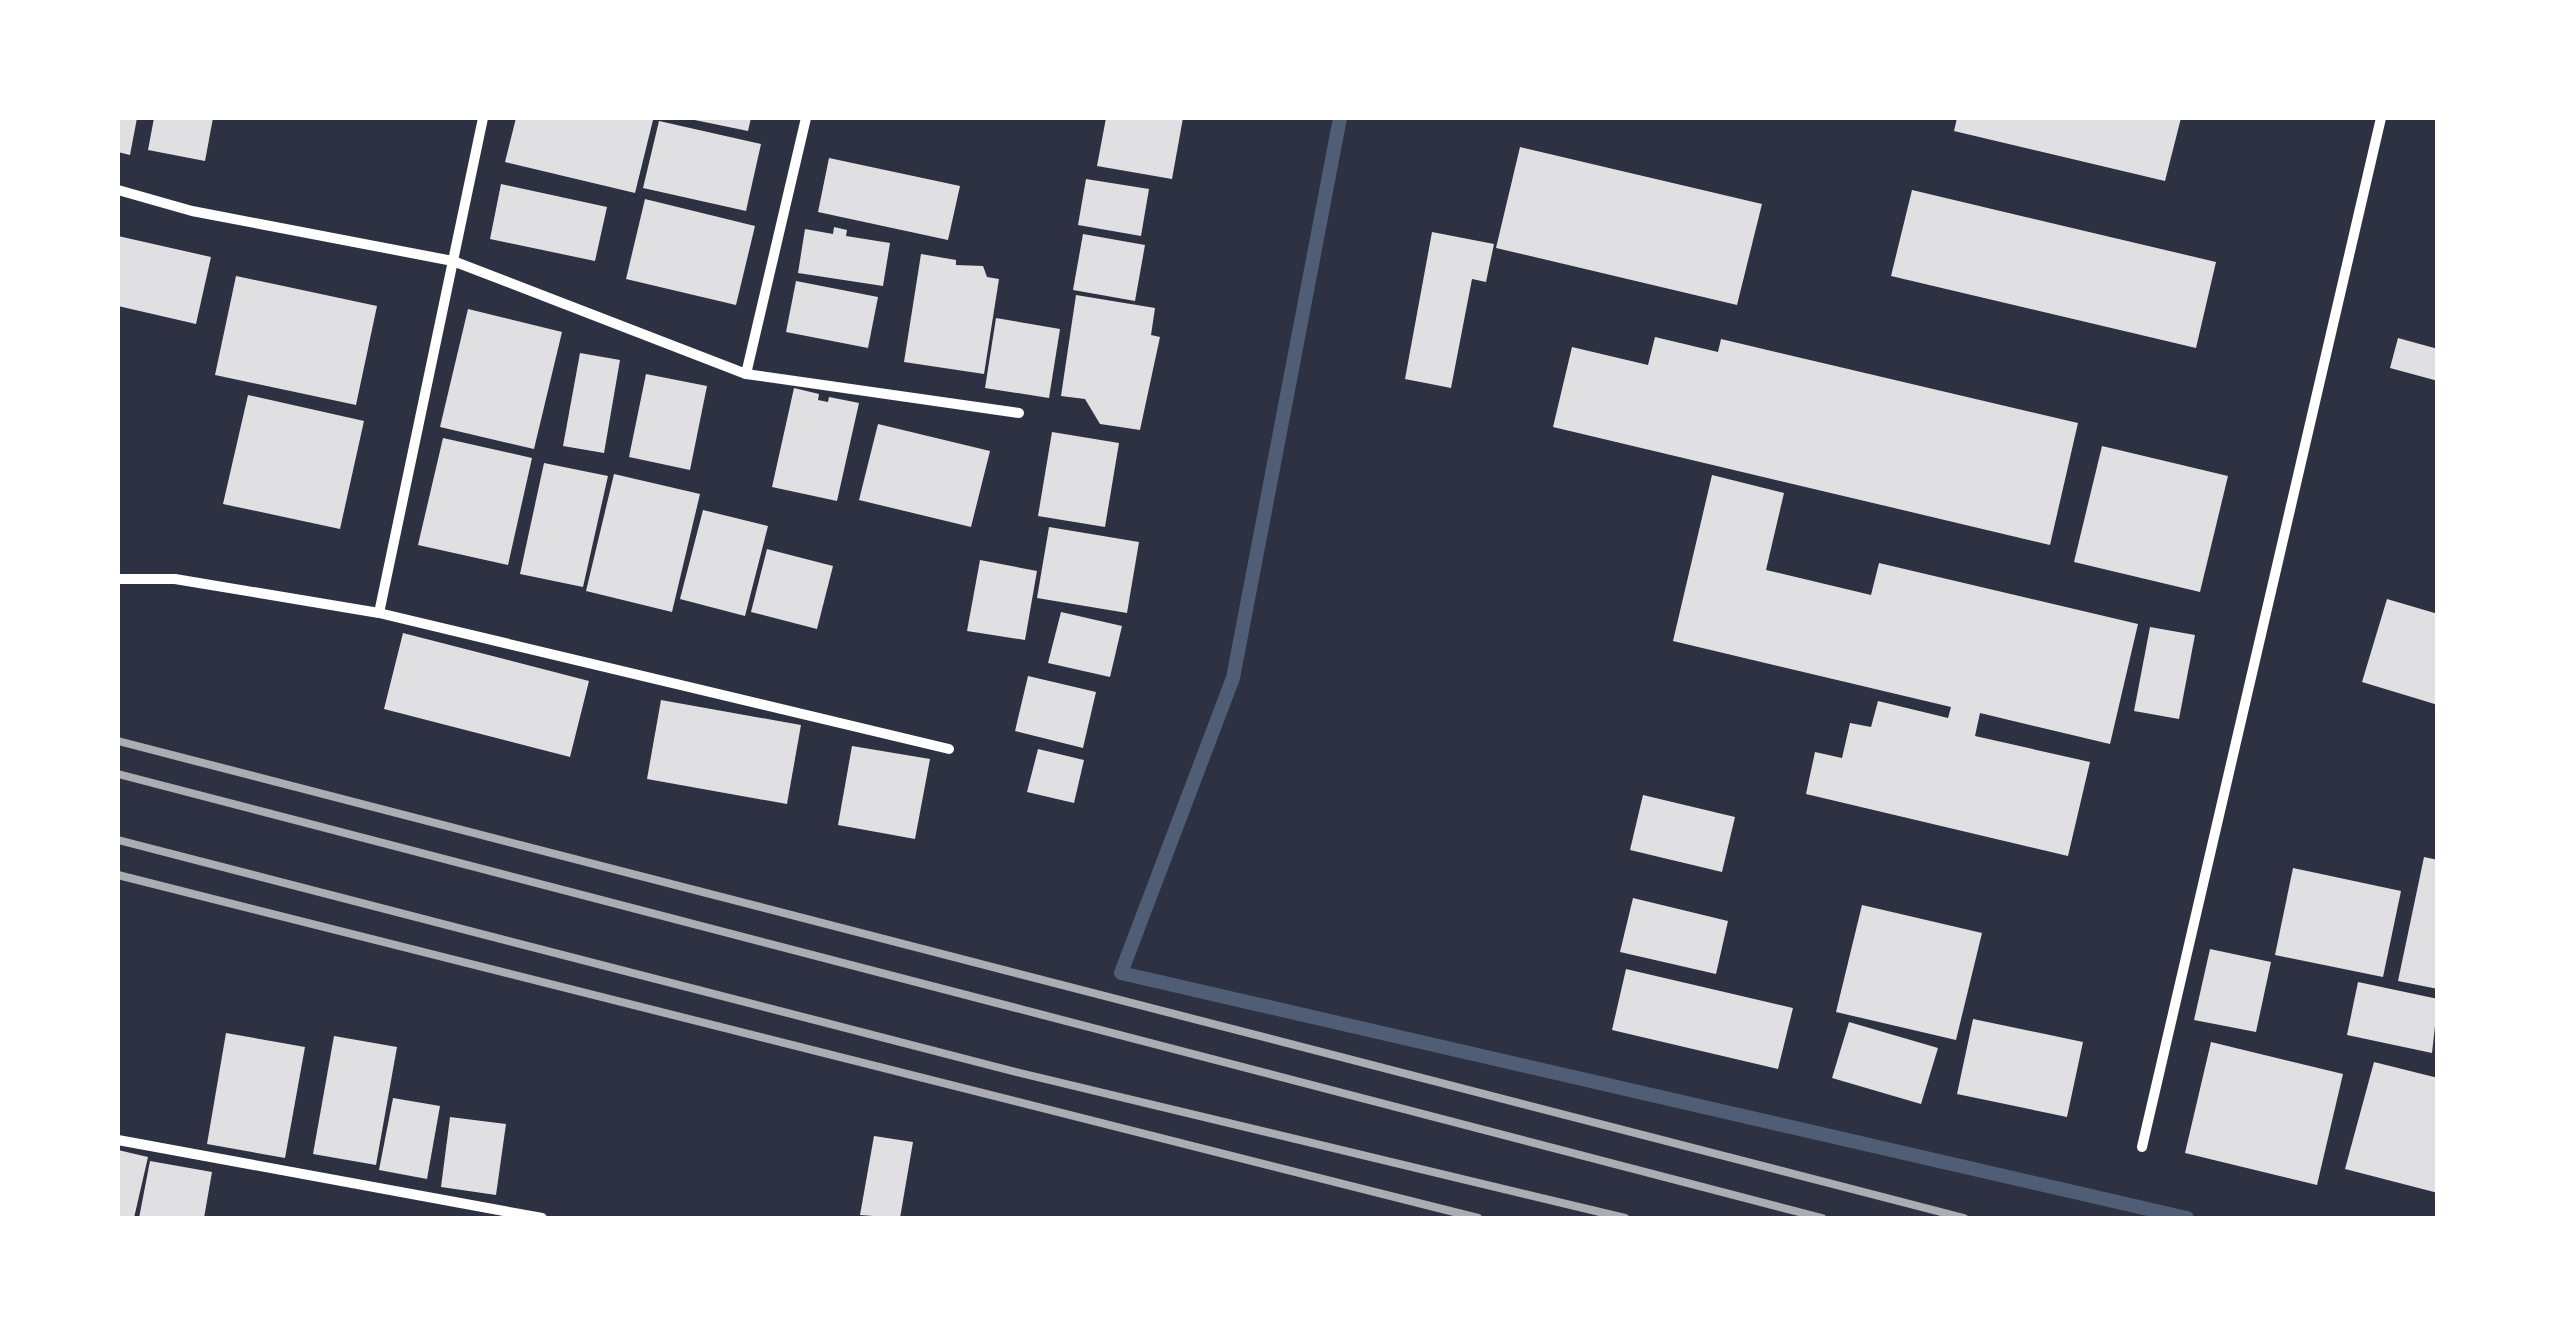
<svg xmlns="http://www.w3.org/2000/svg" width="2555" height="1336" font-family="'Work Sans',sans-serif">
  <rect width="100%" height="100%" fill="#2d3142"/>
  <g fill="none" stroke-linecap="round" stroke-linejoin="round">
    <path stroke="#4f5d75" stroke-width="14" d="M1340 118 1233 678 1121 973 2187 1218"/>
  </g>
  <g fill="#e0e0e3">
    <path d="M118 118H137L130 155 118 152Z"/>
    <path d="M154 118H213L205 161 148 150Z"/>
    <path d="M516 118 653 120 635 193 505 162Z"/>
    <path d="M685 118H751L748 131Z"/>
    <path d="M1106 118H1183L1172 179 1097 166Z"/>
    <path d="M1957 118H2181L2165 181 1954 131Z"/>
    <path d="M659 121 761 144 746 211 643 188Z"/>
    <path d="M1520 147 1762 204 1737 305 1496 248Z"/>
    <path d="M829 158 960 186 948 240 818 212Z"/>
    <path d="M1086 179 1149 189 1141 236 1078 225Z"/>
    <path d="M501 184 607 207 595 261 490 239Z"/>
    <path d="M1912 190 2216 262 2196 348 1891 276Z"/>
    <path d="M645 199 755 226 736 305 626 279Z"/>
    <path d="M834 227 847 230 846 236 890 243 883 286 798 273 805 229 833 234Z"/>
    <path d="M1432 232 1494 244 1486 282 1472 279 1451 388 1405 379Z"/>
    <path d="M1083 234 1145 245 1135 301 1073 290Z"/>
    <path d="M118 236 211 257 196 324 118 306Z"/>
    <path d="M921 254 956 260V265L983 266 987 277 999 279 984 374 904 362Z"/>
    <path d="M236 276 377 306 356 405 215 375Z"/>
    <path d="M796 281 878 297 868 348 786 332Z"/>
    <path d="M1076 295 1155 308 1151 335 1160 337 1140 430 1100 424 1085 399 1061 396Z"/>
    <path d="M468 309 562 332 534 449 440 427Z"/>
    <path d="M996 318 1060 329 1049 398 985 388Z"/>
    <path d="M1655 337 1718 352 1721 339 2078 423 2050 545 1553 427 1572 347 1648 365Z"/>
    <path d="M2398 338 2438 349V381L2390 368Z"/>
    <path d="M580 353 620 360 604 453 563 446Z"/>
    <path d="M646 374 707 386 690 470 629 457Z"/>
    <path d="M794 388 819 394 818 400 828 402 829 397 859 403 837 501 772 487Z"/>
    <path d="M248 395 364 421 340 529 223 504Z"/>
    <path d="M878 424 990 451 971 527 859 500Z"/>
    <path d="M1052 432 1119 443 1105 527 1038 516Z"/>
    <path d="M443 438 532 458 508 565 418 545Z"/>
    <path d="M2102 446 2228 476 2200 592 2074 562Z"/>
    <path d="M544 463 608 476 583 587 520 574Z"/>
    <path d="M614 474 700 494 672 612 586 591Z"/>
    <path d="M1712 475 1784 493 1766 570 1871 595 1879 563 2138 624 2110 744 1980 713 1975 736 2090 762 2068 856 1806 794 1815 752 1842 758 1850 723 1871 727 1878 701 1948 718 1951 707 1673 641Z"/>
    <path d="M703 510 768 526 745 616 680 599Z"/>
    <path d="M1049 527 1139 542 1127 613 1037 598Z"/>
    <path d="M767 549 833 566 817 629 751 612Z"/>
    <path d="M980 560 1037 571 1025 640 967 631Z"/>
    <path d="M2387 599 2438 614V705L2362 682Z"/>
    <path d="M1061 612 1122 626 1110 677 1048 663Z"/>
    <path d="M2150 627 2195 635 2179 719 2134 711Z"/>
    <path d="M403 633 589 681 570 757 384 709Z"/>
    <path d="M1028 676 1096 692 1083 748 1015 731Z"/>
    <path d="M661 700 801 725 787 804 647 779Z"/>
    <path d="M852 746 930 759 915 839 838 825Z"/>
    <path d="M1038 749 1084 760 1074 803 1027 792Z"/>
    <path d="M1643 795 1735 817 1722 872 1630 850Z"/>
    <path d="M2424 857 2438 860V989L2398 981Z"/>
    <path d="M2293 868 2401 891 2383 977 2275 955Z"/>
    <path d="M1633 898 1728 921 1716 974 1620 952Z"/>
    <path d="M1862 905 1982 933 1956 1040 1836 1012Z"/>
    <path d="M2210 949 2271 962 2256 1032 2194 1020Z"/>
    <path d="M1626 969 1793 1008 1778 1069 1612 1030Z"/>
    <path d="M2358 982 2438 999 2432 1053 2347 1035Z"/>
    <path d="M1973 1019 2083 1042 2067 1117 1957 1094Z"/>
    <path d="M1849 1022 1938 1048 1921 1104 1832 1078Z"/>
    <path d="M226 1033 305 1047 285 1158 207 1144Z"/>
    <path d="M334 1036 397 1047 376 1165 313 1154Z"/>
    <path d="M2211 1042 2343 1074 2317 1185 2185 1153Z"/>
    <path d="M2374 1062 2438 1078V1193L2345 1169Z"/>
    <path d="M393 1098 440 1106 427 1179 379 1170Z"/>
    <path d="M450 1117 506 1124 496 1195 441 1187Z"/>
    <path d="M874 1136 913 1142 900 1218 860 1215Z"/>
    <path d="M118 1150 148 1157 134 1218H118Z"/>
    <path d="M150 1161 212 1172 204 1218H139Z"/>
  </g>
  <g fill="none" stroke-linecap="round" stroke-linejoin="round">
    <g stroke="#fff" stroke-width="10">
      <path d="M118 190 192 211 453 261 746 374 1019 413"/>
      <path d="M746 374 806 118"/>
      <path d="M118 579H175L379 613 483 118"/>
      <path d="M379 613 949 749"/>
      <path d="M118 1140 542 1218"/>
      <path d="M2142 1147 2381 118"/>
    </g>
    <g stroke="#abadb3" stroke-width="8">
      <path d="M118 741 1964 1218"/>
      <path d="M118 774 1822 1218"/>
      <path d="M118 840 1016 1072 1625 1218"/>
      <path d="M118 875 1478 1218"/>
    </g>
  </g>
  <rect width="2555" height="1336" fill="none" stroke="#ffffff" stroke-width="240"/>
</svg>
